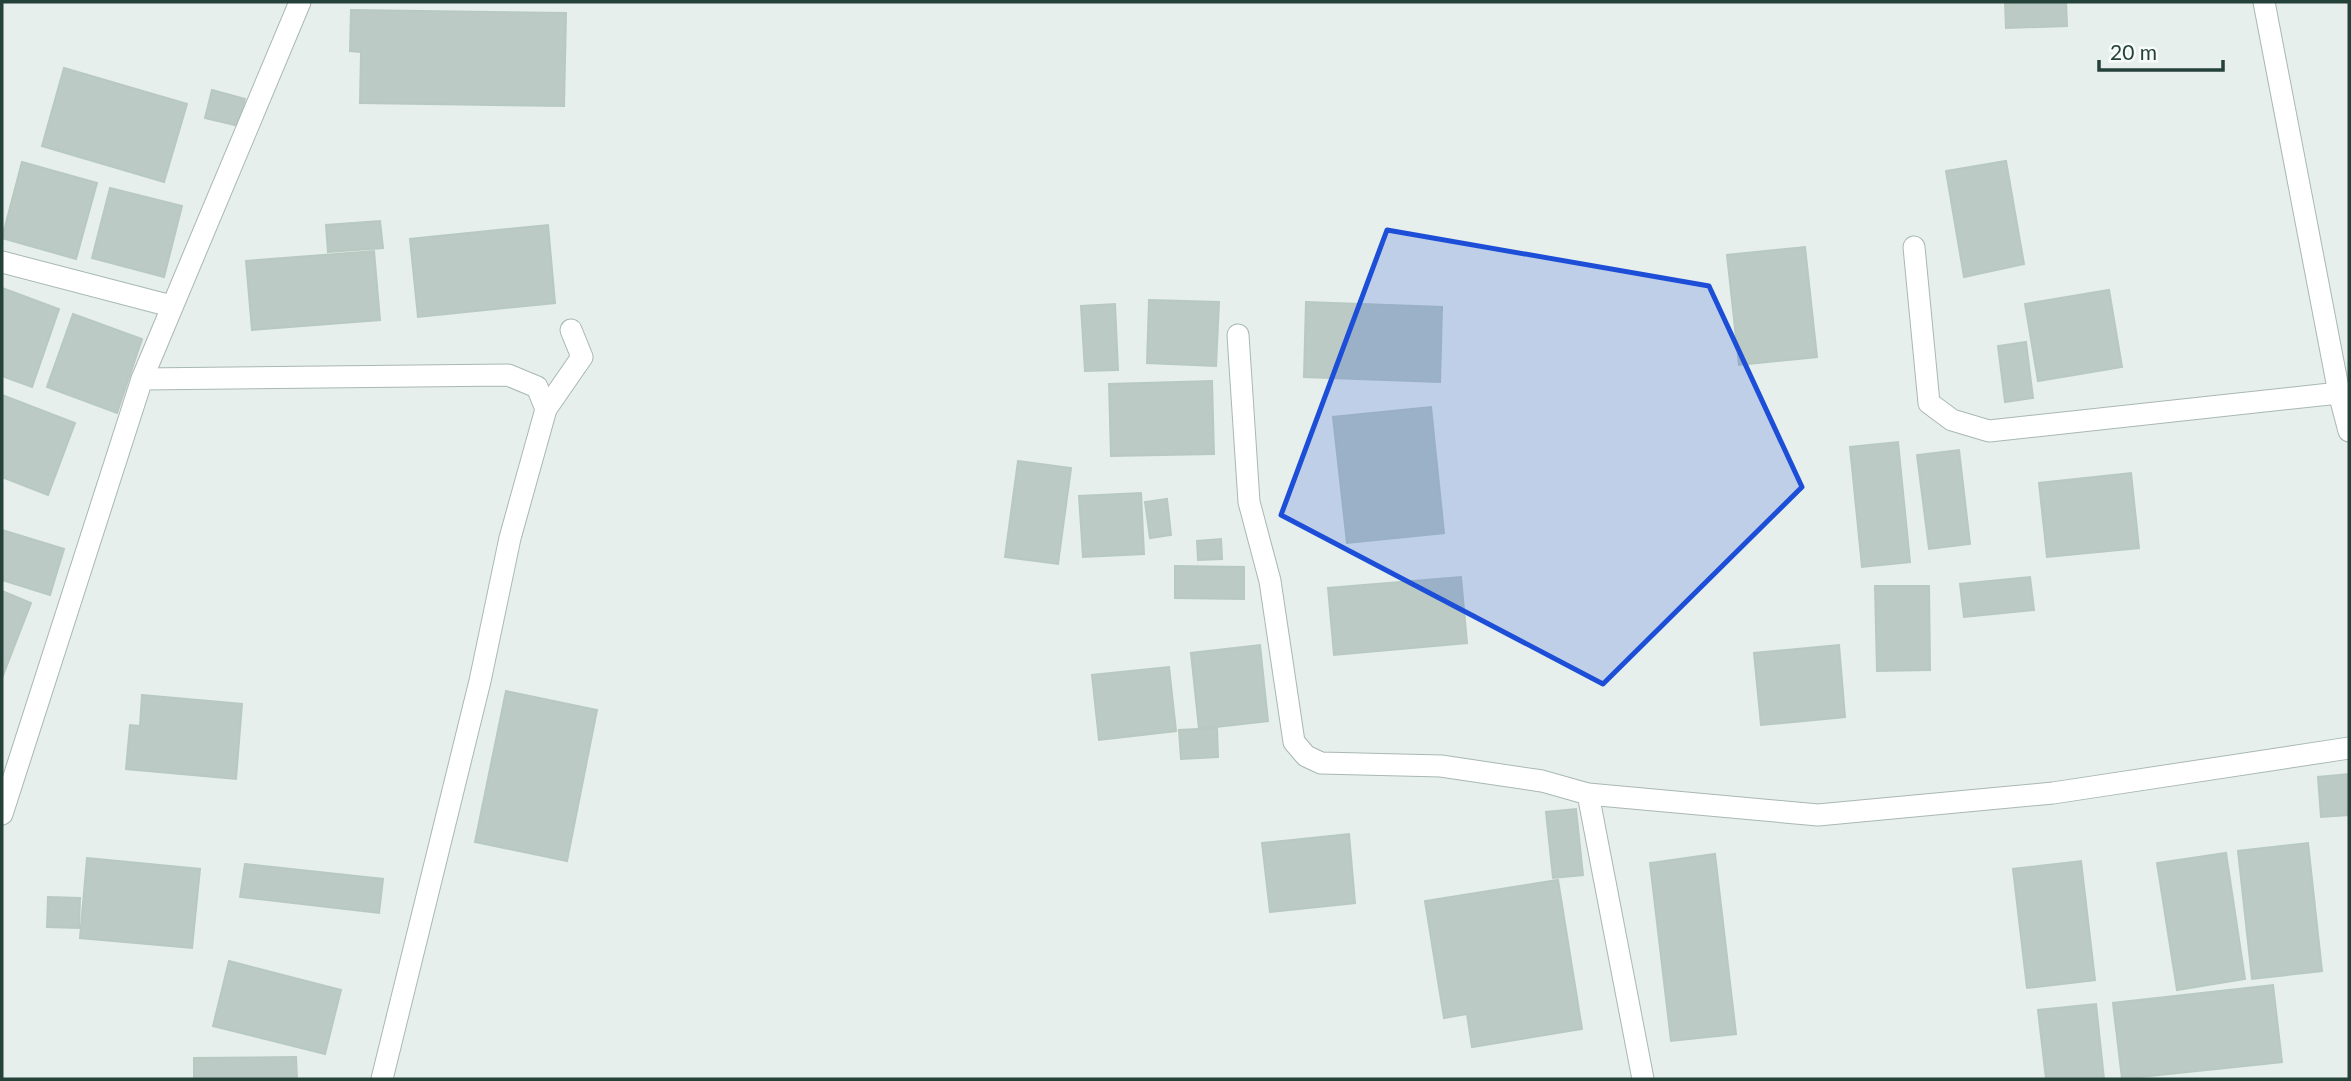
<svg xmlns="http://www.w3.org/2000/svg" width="2351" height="1081" font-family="Lato,sans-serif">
  <rect width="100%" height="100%" fill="#e6efeb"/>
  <g fill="#bbcac4" stroke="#b8c9c2" stroke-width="2">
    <path d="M2005 2H2066L2067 26 2006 28Z"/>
    <path d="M351 10 566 13 564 106 360 103 361 52 350 51Z"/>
    <path d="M64 68 187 104 164 182 42 146Z"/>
    <path d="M212 90 245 99 239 126 205 118Z"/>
    <path d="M2006 161 2024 264 1964 277 1946 171Z"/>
    <path d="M22 162 97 183 76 259 2 238Z"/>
    <path d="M110 188 182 206 164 277 92 258Z"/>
    <path d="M380 221 383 248 328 252 326 225Z"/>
    <path d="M548 225 555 303 418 317 410 239Z"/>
    <path d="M1805 247 1817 357 1739 365 1727 255Z"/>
    <path d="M374 251 380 320 252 330 246 261Z"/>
    <path d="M2 288 59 309 32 387 2 376Z"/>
    <path d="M2109 290 2122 367 2038 381 2025 304Z"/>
    <path d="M1149 300 1219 302 1216 366 1147 363Z"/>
    <path d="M1306 302 1442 307 1440 382 1304 377Z"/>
    <path d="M1115 304 1118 370 1085 371 1081 306Z"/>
    <path d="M73 314 142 339 117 413 47 387Z"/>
    <path d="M2026 342 2033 398 2005 402 1998 346Z"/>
    <path d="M1212 381 1214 454 1111 456 1109 384Z"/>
    <path d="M2 395 75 423 48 495 2 477Z"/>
    <path d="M1431 407 1444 533 1347 543 1333 417Z"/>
    <path d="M1898 442 1910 562 1862 567 1850 447Z"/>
    <path d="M1959 450 1970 544 1929 549 1917 455Z"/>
    <path d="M1018 461 1071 468 1058 564 1005 557Z"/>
    <path d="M2131 473 2139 548 2047 557 2039 483Z"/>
    <path d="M1141 493 1144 554 1083 557 1079 496Z"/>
    <path d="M1167 499 1171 535 1150 538 1145 502Z"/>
    <path d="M2 530 64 549 50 595 2 580Z"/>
    <path d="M1221 539 1222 559 1198 560 1197 541Z"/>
    <path d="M1175 566 1244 567V599L1175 598Z"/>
    <path d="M1461 577 1467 643 1334 655 1328 588Z"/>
    <path d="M2030 577 2034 610 1964 617 1960 584Z"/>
    <path d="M1875 586H1929L1930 670 1877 671Z"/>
    <path d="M2 591 31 603 2 678Z"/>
    <path d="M1260 645 1268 721 1199 729 1191 653Z"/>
    <path d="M1839 645 1845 717 1761 725 1754 653Z"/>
    <path d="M1169 667 1176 731 1099 740 1092 675Z"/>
    <path d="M506 691 597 710 567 861 475 842Z"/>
    <path d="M142 695 242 704 236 779 126 769 130 725 140 726Z"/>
    <path d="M1217 728 1218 757 1181 759 1179 730Z"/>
    <path d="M2349 774V815L2321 817 2318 777Z"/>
    <path d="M1576 809 1583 875 1553 878 1546 812Z"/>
    <path d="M1349 834 1355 903 1270 912 1262 843Z"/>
    <path d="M2308 843 2322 971 2252 979 2238 851Z"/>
    <path d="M2226 853 2245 979 2177 990 2157 863Z"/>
    <path d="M1715 854 1736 1034 1671 1041 1650 863Z"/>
    <path d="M87 858 200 869 192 948 80 938Z"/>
    <path d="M2081 861 2095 980 2027 988 2013 869Z"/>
    <path d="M245 864 383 879 379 913 240 897Z"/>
    <path d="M1558 880 1582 1029 1472 1047 1467 1014 1444 1018 1425 901Z"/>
    <path d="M48 897 80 898 79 928 47 927Z"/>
    <path d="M229 961 341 990 325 1054 213 1026Z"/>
    <path d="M2273 985 2282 1062 2122 1079 2113 1003Z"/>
    <path d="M2096 1004 2104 1079H2046L2038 1010Z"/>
    <path d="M296 1057 297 1079H194V1058Z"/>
  </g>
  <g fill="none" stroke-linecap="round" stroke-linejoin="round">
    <defs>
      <g id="minor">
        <path d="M2264 2 2339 393 2349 431"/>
        <path d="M1914 247 1929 403 1952 420 1989 431 2339 393"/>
        <path d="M2 262 171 306"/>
        <path d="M1238 335 1249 502 1270 581 1294 742 1306 756 1321 763 1441 766 1542 781 1588 794 1818 815 2053 793 2349 748"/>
        <path d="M142 379 508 375 537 387 546 409 510 538 480 681 382 1079"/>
        <path d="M546 409 582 357 571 330"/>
        <path d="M1588 794 1643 1079"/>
        <path d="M2 814 142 379 300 2"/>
      </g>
    </defs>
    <use href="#minor" stroke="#a8b8b2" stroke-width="23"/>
    <use href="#minor" stroke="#fff" stroke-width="21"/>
  </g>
  <path fill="#1d4ed8" fill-opacity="0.2" stroke="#1d4ed8" stroke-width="5" stroke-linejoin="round" d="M1387 230 1709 286 1802 487 1603 684 1281 515Z"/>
  <rect width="2351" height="1081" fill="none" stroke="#24423a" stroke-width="7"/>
  <path d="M2099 60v10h124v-10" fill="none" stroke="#24423a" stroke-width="3.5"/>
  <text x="2110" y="60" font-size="21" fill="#24423a" stroke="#f7fbf9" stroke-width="5" paint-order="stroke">20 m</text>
</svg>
